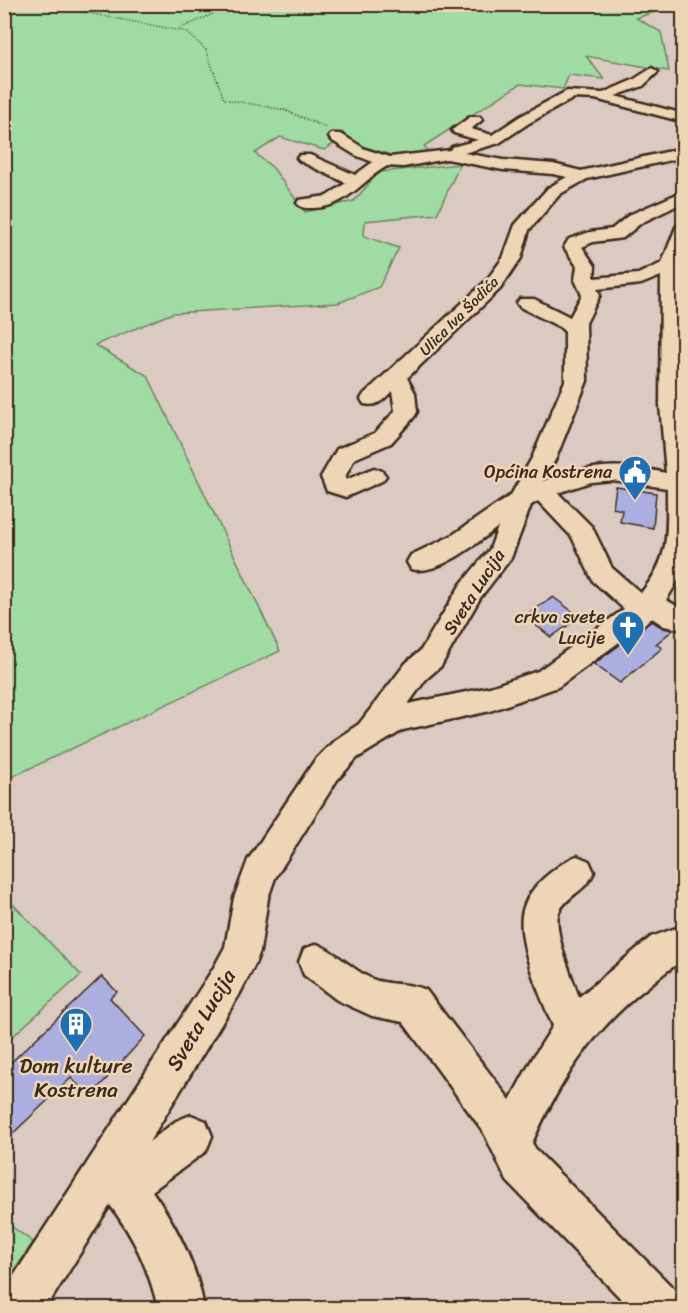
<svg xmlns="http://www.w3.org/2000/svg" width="688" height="1313" font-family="Sriracha,sans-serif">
  <rect width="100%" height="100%" fill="#dacac2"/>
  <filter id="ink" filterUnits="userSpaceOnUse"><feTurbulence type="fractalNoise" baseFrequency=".0167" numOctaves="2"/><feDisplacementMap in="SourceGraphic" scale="12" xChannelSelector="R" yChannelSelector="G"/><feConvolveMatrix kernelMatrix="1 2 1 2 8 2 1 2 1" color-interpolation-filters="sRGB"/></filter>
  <g filter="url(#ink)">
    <g fill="#9fdba2" stroke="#6d8260" stroke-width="1.5">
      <path d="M4 5H684L683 9H664L636 18 661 32 669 71 586 56 604 79 569 75 563 89 520 84 424 146 431 154 382 159 345 137 324 150 280 137 255 153 273 168 305 212 354 201 379 172 460 164 437 214 365 221 364 236 399 248 379 287 338 303 173 313 95 345 148 376 280 651 5 780Z"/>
      <path d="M4 895 81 975 5 1043H4Z"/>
      <path d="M4 1221 33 1242 15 1270 5 1262Z"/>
    </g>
    <g fill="#aaafdf" stroke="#3b2a1e" stroke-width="1.5">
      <path d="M616 487 656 493 653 528 620 522 622 510 613 508Z"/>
      <path d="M553 597 580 617 551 637 524 616Z"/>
      <path d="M652 621 663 628 673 630 656 644 662 648 620 683 594 664Z"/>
      <path d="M102 976 117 992 110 998 145 1036 90 1097 71 1078 4 1142V1069Z"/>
    </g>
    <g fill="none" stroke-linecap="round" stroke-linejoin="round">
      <defs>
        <g id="minor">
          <path d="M680 40H684V50L678 46Z"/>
          <path d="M652 68 658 72 643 86 615 96 684 114V122L595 99 574 98 529 123 499 143 464 153 503 160 553 164 581 171 684 148V157L587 179 560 194 529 230 521 258 500 289 407 378 415 393 417 412 414 417 391 443 354 459 345 477 346 480 374 468 382 471 386 476 382 481 346 497 327 491 321 477 337 449 375 433 395 411 392 391C383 400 378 407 364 404L361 399 364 394 486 281 503 258 515 225 548 188 567 177 553 174 503 170 447 159 403 167 387 166C361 181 347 207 314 208 307 208 302 209 297 203L299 200 327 196 346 183 300 161 297 158 300 155H310L355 175 373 162 355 155 331 140 329 137 331 134H341L365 149 390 157 450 150 452 147 478 140 454 133 452 130 470 117H480L482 120 471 129 492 135 519 117 567 91 603 93 633 80Z"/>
          <path d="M684 191V202L641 223 623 238 593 242 582 247 595 266 594 278 638 274 662 263 676 227 684 222V249L679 272 684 419V571L666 600 684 610V630L664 626 652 618 558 687 490 711 403 730 357 758 337 780 275 878 268 898 260 951 255 964 239 995 149 1142 176 1121 191 1115 206 1121 212 1136 206 1151 152 1191C177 1226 197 1267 204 1308H158C148 1267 135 1239 110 1205L46 1308H4V1291L213 969 225 947 234 898 248 860 315 760 335 740 359 724 406 663 421 650 461 584 490 549 498 527C477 543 438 576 411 569L407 562 411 555 451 536 511 495 532 458 565 381V332L560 327 520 307 517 303 520 299H534L570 317 582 295 575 280 577 266 564 247 569 239 590 232 612 229 629 215ZM661 276 660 405 666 473C616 462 591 465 543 481L556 458 587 381 586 323 600 295 597 289 641 284ZM612 480 667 488C667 533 671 557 641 593L612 568 592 527 558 493 591 482ZM538 501 572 537 593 581 624 609 538 671 490 687 408 704 426 679 441 666 480 598 511 558 531 505Z"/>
          <path d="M577 856 589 861 594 872C586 891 569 894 560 910 550 925 573 980 579 997L651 937 676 928 684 931V961C669 967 658 979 646 988 591 1032 561 1079 532 1143L537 1151 677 1292 684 1308H630L507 1181 483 1131 403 1022 372 1016 337 1000 304 975 299 962 304 949 317 944C337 952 352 970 372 979 390 986 409 982 426 990L510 1100 534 1056 553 1026C541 997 518 947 522 915 525 897 536 884 550 873 559 866 566 860 577 856Z"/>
        </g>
      </defs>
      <use href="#minor" stroke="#3b2a1e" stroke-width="5"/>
      <g stroke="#3b2a1e" stroke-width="1.5" stroke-dasharray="1 2" stroke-linecap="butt">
        <path d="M41 4 187 32 206 50 224 99 290 111"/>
        <path d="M179 29 236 4"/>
      </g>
      <path stroke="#3b2a1e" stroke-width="2" stroke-dasharray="1 2" stroke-linecap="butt" d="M284 110 327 128"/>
      <use href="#minor" fill="#eed5b5" fill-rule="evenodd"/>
    </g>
  </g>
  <defs>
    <symbol id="civic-pin" viewBox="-11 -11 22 30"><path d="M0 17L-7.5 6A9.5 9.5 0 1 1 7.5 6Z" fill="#1f6fb2" stroke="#eed5b5"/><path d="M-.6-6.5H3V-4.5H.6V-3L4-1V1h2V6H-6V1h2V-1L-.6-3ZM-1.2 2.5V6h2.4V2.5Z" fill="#fff"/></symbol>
    <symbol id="church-pin" viewBox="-11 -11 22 30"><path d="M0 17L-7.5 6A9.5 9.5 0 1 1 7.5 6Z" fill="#1f6fb2" stroke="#eed5b5"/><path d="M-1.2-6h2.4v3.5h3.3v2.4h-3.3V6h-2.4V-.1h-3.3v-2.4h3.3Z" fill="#fff"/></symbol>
    <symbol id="building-pin" viewBox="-11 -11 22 30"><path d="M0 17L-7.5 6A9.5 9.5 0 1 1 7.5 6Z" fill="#1f6fb2" stroke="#eed5b5"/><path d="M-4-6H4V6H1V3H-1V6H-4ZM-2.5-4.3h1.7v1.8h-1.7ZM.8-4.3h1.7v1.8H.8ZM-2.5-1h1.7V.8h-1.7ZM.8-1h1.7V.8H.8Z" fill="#fff"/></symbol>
  </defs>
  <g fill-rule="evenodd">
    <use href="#civic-pin" x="616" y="453" width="38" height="52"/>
    <use href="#church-pin" x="609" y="608" width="38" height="52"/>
    <use href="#building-pin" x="57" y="1005" width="38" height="52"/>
  </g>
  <g text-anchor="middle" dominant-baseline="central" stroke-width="5" stroke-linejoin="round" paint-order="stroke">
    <g font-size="15" fill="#3b2a1e" stroke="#eed5b5">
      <text transform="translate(459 316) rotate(-45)">Ulica Iva Šodića</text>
    </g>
    <g font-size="18" fill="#3b2a1e" stroke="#eed5b5" text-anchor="end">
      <text x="612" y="472">Općina Kostrena</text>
      <text x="605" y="617">crkva svete<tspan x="605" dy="21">Lucije</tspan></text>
    </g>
    <g font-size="18" fill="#3b2a1e" stroke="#eed5b5">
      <text transform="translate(474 592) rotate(-57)">Sveta Lucija</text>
    </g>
    <g font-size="21" fill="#3b2a1e" stroke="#eed5b5">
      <text transform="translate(201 1020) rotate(-59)">Sveta Lucija</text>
    </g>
    <g font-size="21" fill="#3b2a1e" stroke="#eed5b5">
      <text x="76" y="1066">Dom kulture<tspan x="76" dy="24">Kostrena</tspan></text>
    </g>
  </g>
  <rect width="688" height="1313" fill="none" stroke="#eed5b5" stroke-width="24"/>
  <rect x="12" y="12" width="664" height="1289" fill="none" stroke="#3b2a1e" stroke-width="2" filter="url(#ink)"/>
</svg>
